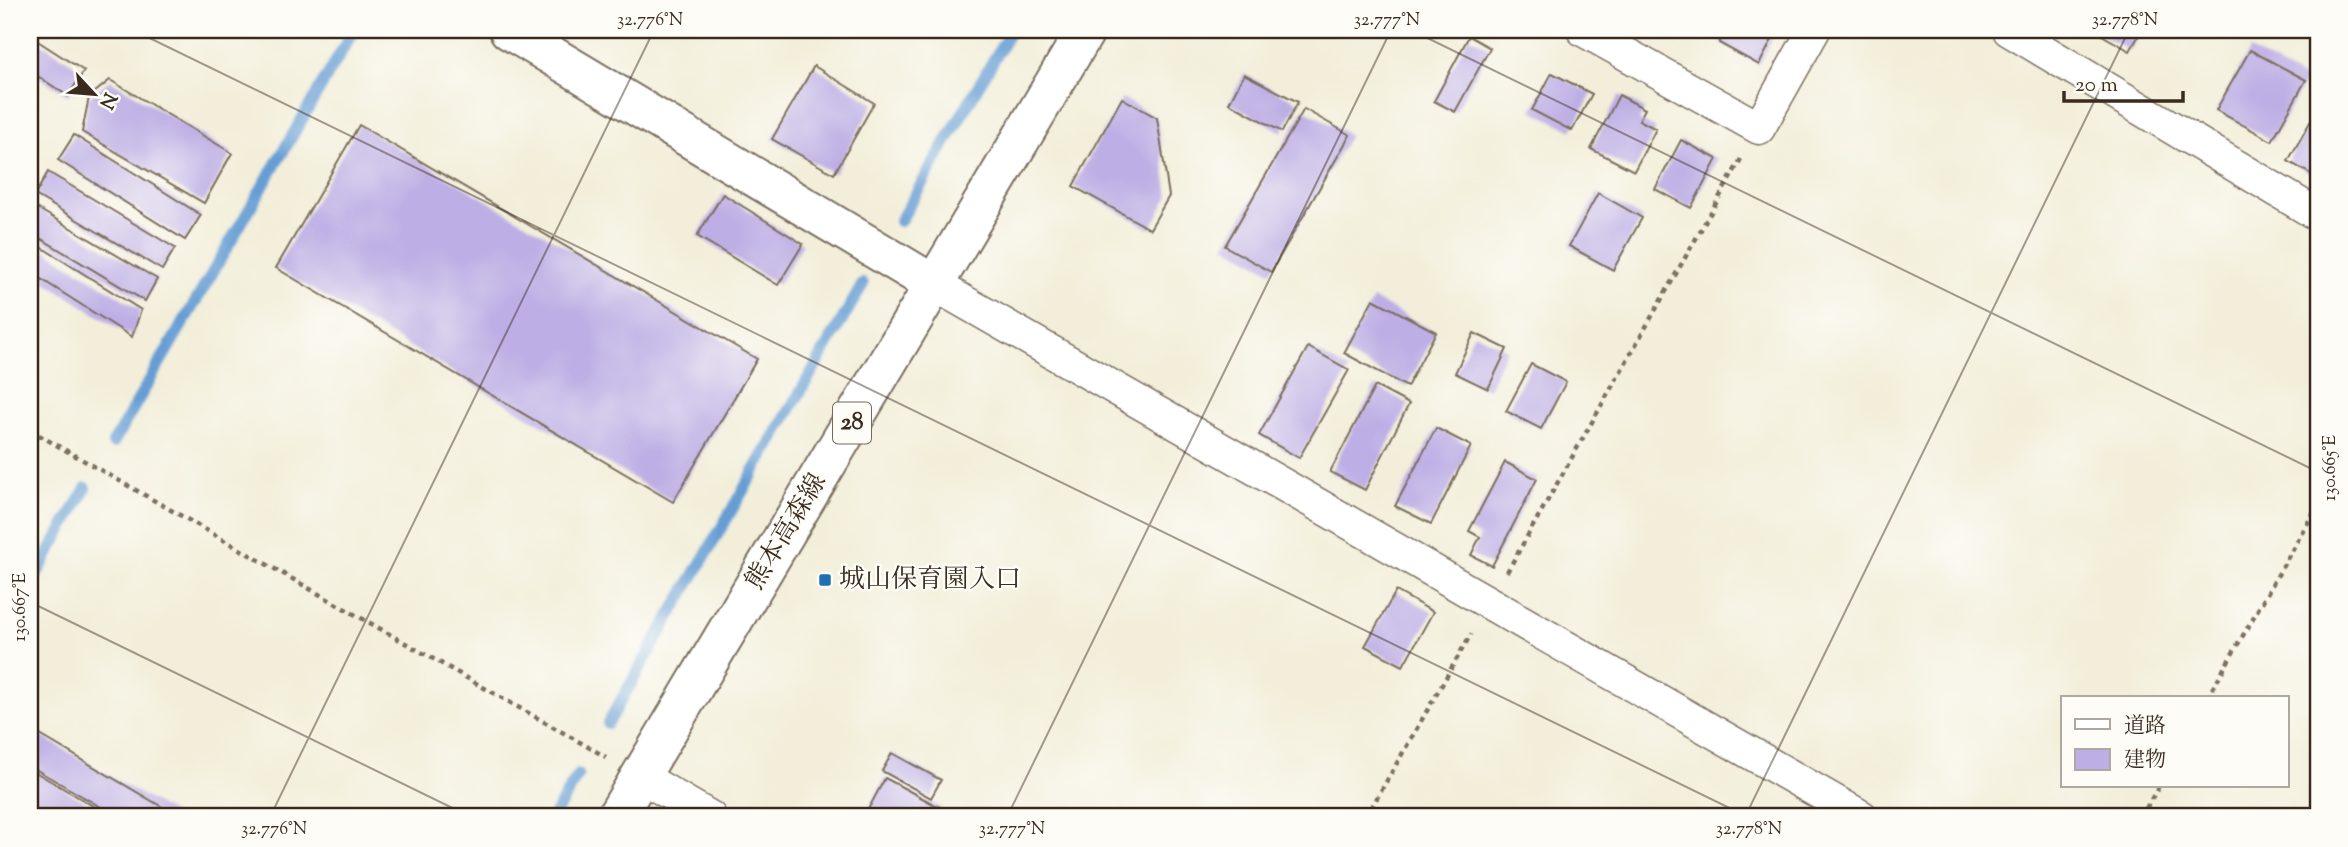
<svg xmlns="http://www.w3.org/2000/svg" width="2348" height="847" font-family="'Sorts Mill Goudy','Noto Serif JP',serif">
  <rect width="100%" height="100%" fill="#fdfcf7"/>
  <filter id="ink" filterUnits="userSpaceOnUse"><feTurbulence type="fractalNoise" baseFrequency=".0143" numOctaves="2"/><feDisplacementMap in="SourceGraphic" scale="14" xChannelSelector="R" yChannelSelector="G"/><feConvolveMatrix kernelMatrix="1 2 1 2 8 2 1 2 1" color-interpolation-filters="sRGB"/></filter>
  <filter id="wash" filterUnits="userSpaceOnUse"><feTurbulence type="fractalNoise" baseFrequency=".00686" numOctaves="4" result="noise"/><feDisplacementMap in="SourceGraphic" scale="28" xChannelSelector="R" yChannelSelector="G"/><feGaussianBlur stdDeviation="1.57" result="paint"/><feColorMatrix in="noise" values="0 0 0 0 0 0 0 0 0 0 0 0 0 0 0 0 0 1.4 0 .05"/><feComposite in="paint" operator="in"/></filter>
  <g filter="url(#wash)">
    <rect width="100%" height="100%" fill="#f2eed9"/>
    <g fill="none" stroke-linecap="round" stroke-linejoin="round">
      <g stroke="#669ed4" stroke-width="12">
        <path d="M900 221 1011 30"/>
        <path d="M113 443 354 30"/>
        <path d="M30 586 86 488"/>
        <path d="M608 723 863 284"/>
        <path d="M553 817 578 775"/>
      </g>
    </g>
    <g id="blocks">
      <g fill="#bdafe5">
        <path d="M1726 30H1777L1759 65 1719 43Z"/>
        <path d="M2093 30H2142L2130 51Z"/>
        <path d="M30 36 84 71 68 96 30 71Z"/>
        <path d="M1469 36 1490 48 1455 112 1434 101Z"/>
        <path d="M2250 50 2306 80 2272 141 2216 110Z"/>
        <path d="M814 66 874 103 834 174 772 139Z"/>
        <path d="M1552 73 1592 94 1572 131 1532 110Z"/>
        <path d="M1244 74 1298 102 1282 132 1229 103Z"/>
        <path d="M110 80 232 153 204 203 82 132 89 97Z"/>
        <path d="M1619 95 1645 109 1639 120 1656 129 1634 171 1591 149Z"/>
        <path d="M1122 98 1157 118 1169 196 1150 229 1073 186Z"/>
        <path d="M2318 108V178L2288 161Z"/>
        <path d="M1304 109 1350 135 1271 272 1225 246Z"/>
        <path d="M359 125 757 359 673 502 276 268Z"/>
        <path d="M74 135 201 215 185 240 58 160Z"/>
        <path d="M1681 140 1717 159 1691 208 1655 189Z"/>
        <path d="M48 172 175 248 162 270 35 195Z"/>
        <path d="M1598 193 1642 218 1613 270 1569 246Z"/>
        <path d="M723 194 803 244 778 285 697 236Z"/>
        <path d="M30 204 157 279 145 301 30 232Z"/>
        <path d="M30 240 141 310 132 337 30 272Z"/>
        <path d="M1373 299 1436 332 1407 387 1344 353Z"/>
        <path d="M1474 333 1507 349 1488 389 1455 373Z"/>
        <path d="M1308 347 1349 370 1299 458 1259 435Z"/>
        <path d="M1531 364 1566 382 1541 429 1506 411Z"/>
        <path d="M1375 386 1409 404 1365 490 1330 472Z"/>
        <path d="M1436 428 1471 446 1431 524 1395 506Z"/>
        <path d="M1505 462 1537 479 1492 566 1471 555 1480 537 1469 531Z"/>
        <path d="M1396 591 1433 612 1403 666 1365 646Z"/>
        <path d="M30 729 179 817H118L30 766Z"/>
        <path d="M892 753 941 780 931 798 882 771Z"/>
        <path d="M30 769 112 817H50L30 806Z"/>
        <path d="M885 778 941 808 936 817H864Z"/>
      </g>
    </g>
  </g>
  <g filter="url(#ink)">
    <use href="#blocks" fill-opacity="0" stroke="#7b6f5f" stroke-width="2"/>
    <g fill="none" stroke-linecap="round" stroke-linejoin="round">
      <defs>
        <g id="street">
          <path d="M1583 30 1759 128 1814 30"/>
          <path d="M2009 30 2318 215"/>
          <path d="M935 285 1862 817"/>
          <path d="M640 776 710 817"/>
        </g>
        <path id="secondary" d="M509 30 935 285"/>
        <path id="primary" d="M616 817 1086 30"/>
      </defs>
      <use href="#street" stroke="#7b6f5f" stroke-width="35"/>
      <use href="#secondary" stroke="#7b6f5f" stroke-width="42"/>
      <use href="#primary" stroke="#7b6f5f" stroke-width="42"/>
      <g stroke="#7b6f5f" stroke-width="4.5" stroke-dasharray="5 5" stroke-linecap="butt">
        <path d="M30 430 606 757"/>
        <path d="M1507 572 1741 159"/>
        <path d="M2207 698 2318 505"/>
        <path d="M1366 817 1471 634"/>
        <path d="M2141 817 2159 786"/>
      </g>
      <use href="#street" stroke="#fff" stroke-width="32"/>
      <use href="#secondary" stroke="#fff" stroke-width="38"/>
      <use href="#primary" stroke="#fff" stroke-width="38"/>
    </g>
  </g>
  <path fill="none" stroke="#3b2a1e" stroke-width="2" stroke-opacity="0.45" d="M133 30 1748 817M1411 30 2318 472M30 602 471 817M270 817 654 30M1007 817 1391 30M1745 817 2129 30"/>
  <rect fill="#1f6fb2" stroke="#fdfcf7" stroke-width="2.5" x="818" y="573" width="14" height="14" rx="3.5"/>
  <g text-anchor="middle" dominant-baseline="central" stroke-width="5" stroke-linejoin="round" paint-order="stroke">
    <rect fill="#fdfcf7" stroke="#75695f" stroke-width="2" x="833" y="402.5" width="38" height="41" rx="5"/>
    <g font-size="24" font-weight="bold" fill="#3b2a1e">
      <text x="852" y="423">28</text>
    </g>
    <g font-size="26" fill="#3b2a1e" stroke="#fdfcf7">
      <text transform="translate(787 532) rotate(-59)">熊本高森線</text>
    </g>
    <g font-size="26" fill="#3b2a1e" stroke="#fdfcf7" text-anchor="start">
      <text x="839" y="580">城山保育園入口</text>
    </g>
  </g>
  <rect width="2348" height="847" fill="none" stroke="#fdfcf7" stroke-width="77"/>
  <rect x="2061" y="696" width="228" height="91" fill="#fdfcf7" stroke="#afa8a0" stroke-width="2"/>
  <rect x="2075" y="719" width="35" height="10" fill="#ffffff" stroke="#afa8a0" stroke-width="2"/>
  <text x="2124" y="732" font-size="21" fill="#3b2a1e">道路</text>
  <rect x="2075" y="749" width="35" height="21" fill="#bdafe5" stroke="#afa8a0" stroke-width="2"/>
  <text x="2124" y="766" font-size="21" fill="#3b2a1e">建物</text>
  <g transform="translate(94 94) rotate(116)" stroke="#fdfcf7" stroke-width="5" paint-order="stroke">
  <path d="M0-5L12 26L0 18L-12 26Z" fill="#3b2a1e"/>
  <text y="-10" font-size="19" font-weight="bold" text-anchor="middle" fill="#3b2a1e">N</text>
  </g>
  <path d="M2064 91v10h119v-10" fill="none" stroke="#3b2a1e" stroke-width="3.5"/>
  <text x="2075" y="91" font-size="21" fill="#3b2a1e" stroke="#fdfcf7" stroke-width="5" paint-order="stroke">20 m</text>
  <rect x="38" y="38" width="2272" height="770" fill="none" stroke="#3b2a1e" stroke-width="2.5"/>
  <g font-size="18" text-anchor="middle" fill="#3b2a1e">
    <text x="650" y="25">32.776°N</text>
    <text x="1387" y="25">32.777°N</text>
    <text x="2125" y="25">32.778°N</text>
    <text transform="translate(2329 468) rotate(-90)" y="6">130.665°E</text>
    <text transform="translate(19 607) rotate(-90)" y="6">130.667°E</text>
    <text x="274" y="834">32.776°N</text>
    <text x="1012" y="834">32.777°N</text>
    <text x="1749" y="834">32.778°N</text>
  </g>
</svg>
